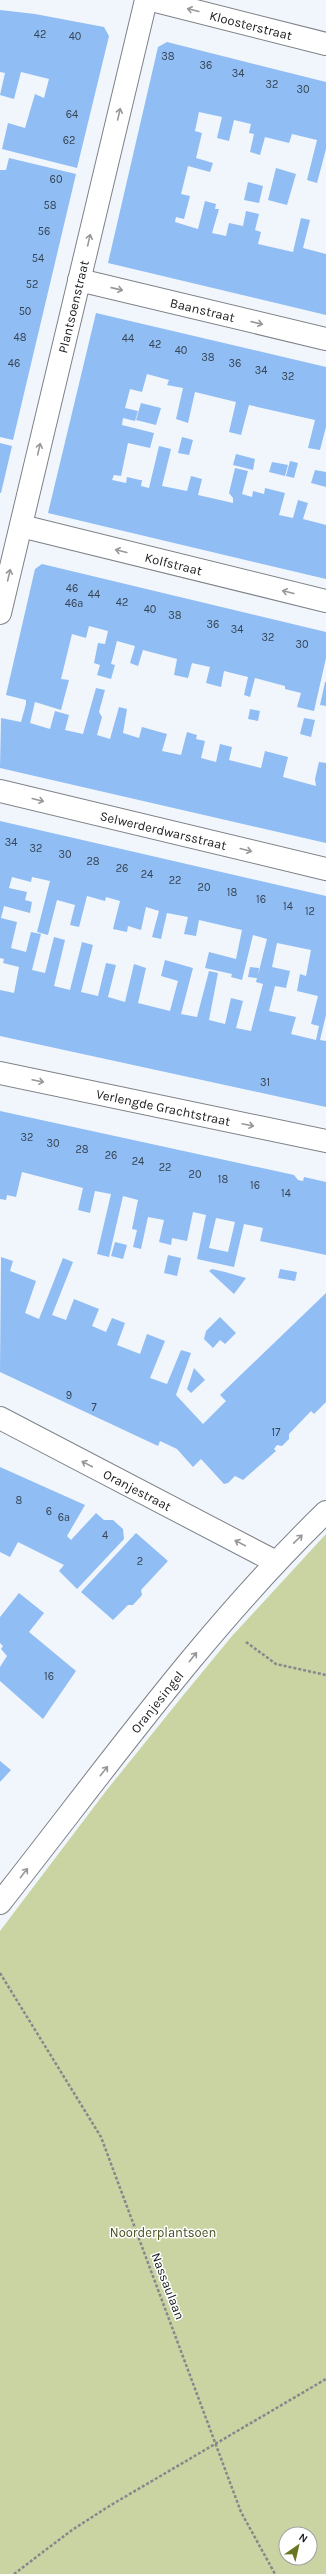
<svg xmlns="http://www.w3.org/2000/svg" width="326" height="2574" font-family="Karla,sans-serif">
  <rect width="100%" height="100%" fill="#f1f6fc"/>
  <path fill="#cad4a2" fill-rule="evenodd" d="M326 1534V2574H0V1931L106 1791 181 1698 232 1636ZM286 2534H310V2558H286Z"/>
  <g fill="#90bdf4" fill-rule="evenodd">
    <path d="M0 10 35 14 104 27 109 36 77 168 2 149 8 123 25 128 35 94 44 98 49 79 21 72 14 99 0 95 5 73 0 72Z"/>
    <path d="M167 42 326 82V149L317 183 307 180 317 140 292 134 289 143 265 137 260 155 250 152 254 134 249 133 251 124 234 120 229 141 217 138 222 117 199 112 195 131 202 133 196 158 213 163 210 172 188 166 181 194 190 196 184 219 176 217 175 222 198 229 205 201 216 204 215 209H219L212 233 226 236 229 223 243 226 246 211 259 214 255 230 261 232 258 244 293 252 301 218 310 220 303 248 326 254V315L108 263 158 47Z"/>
    <path d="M9 158 76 174 13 440 0 437V170H6Z"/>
    <path d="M276 168 296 174 287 205 268 200Z"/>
    <path d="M248 182 263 186 259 203 244 200Z"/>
    <path d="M96 313 326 367V427L320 450 308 448 315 420 249 405 241 435 229 432 236 402 195 392 188 423 176 419 183 388 167 385 169 380 147 374 142 392 130 389 125 408 138 411 135 421 123 418 122 425 154 433 150 448 128 443 121 476 114 475 112 480 126 483 127 477 140 480H142L141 486 149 488 159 446 171 449 162 486 187 491 191 476 202 479 198 495 233 503V498L229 493 235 468 248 471 242 494 252 497 253 491 264 494 265 488 285 493 279 515 293 518 298 500 308 503 303 519 326 525V579L48 513Z"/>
    <path d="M141 403 161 408 156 425 136 420Z"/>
    <path d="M182 437 193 440 189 455 178 453Z"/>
    <path d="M0 443 12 446 1 493H0Z"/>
    <path d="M236 454 255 459 253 470 233 465Z"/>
    <path d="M290 461 298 463 294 478 286 476Z"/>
    <path d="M272 462 288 465 285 476 269 472Z"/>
    <path d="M315 470 326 472V487L311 483Z"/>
    <path d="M42 564 326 632V658L314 711 297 707 301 693 285 689V686L255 678 250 697 244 695 248 677 224 671 221 687 206 683 210 667 192 663 188 678 174 675 177 659 143 650 138 666 130 663 135 646 117 641 111 664 115 665 111 679 97 675 100 665 94 663 98 643 105 644 108 631 89 626 86 638 72 634 61 679 69 680 61 710 35 702 30 723 50 729 55 711 69 715 65 730 83 734 96 688 105 690 99 712 102 717 97 735 110 739 119 707 127 709 123 733 139 738 142 727 167 734 162 751 181 755 187 732 197 735 196 739 205 741 201 758 216 762 220 744 232 747 229 760 261 768 265 751 288 757 283 777 316 786 315 779 319 762 326 763V843L0 768 1 718 21 722 26 704V700L6 695 35 569Z"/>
    <path d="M325 682H326V706L320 705Z"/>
    <path d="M250 709 260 711 258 721 248 719Z"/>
    <path d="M304 718 315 720 311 737 300 734Z"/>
    <path d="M0 821 326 896V1015L320 1040 326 1041V1107L0 1036V990L14 993 19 967 3 963 4 959 0 958ZM12 877 31 882 32 877 50 881 37 932 48 935 57 900 75 905 70 925 79 927 87 896 105 901 106 897 120 901 113 929 127 932 128 926 141 930 146 907 159 911 152 937 161 939 167 913 188 917 184 934 196 936 199 920 242 930 236 959 209 952 205 968 232 974 231 977 242 980 253 935 267 939 258 975 259 968 250 967 248 977 257 978 256 982 263 984 251 1031 236 1028 243 1001 231 998 225 1024 209 1020 218 973 209 971 197 1017 181 1014 193 968 165 960 161 976 178 981 170 1011 138 1003 146 968 134 964 125 1002 108 997 116 965 106 963 98 996 81 992 93 945 82 942 70 990 54 986 65 940 54 937 45 973 32 970 41 934 31 932 26 952 11 948 17 922 1 918 4 906 30 913 32 902 25 900 27 892 9 888ZM277 943 311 950 306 976 300 974 297 991 318 996 311 1024 319 1026 316 1040 291 1034 296 1017 269 1011 275 986 286 988 290 971 272 967Z"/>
    <path d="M0 1111 276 1171 294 1175 298 1180 303 1181 304 1177 326 1182V1255L260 1241 263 1228 244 1224 234 1267 197 1259 206 1215 193 1212 187 1241 172 1238 171 1245 159 1242 164 1220 148 1217 141 1249 133 1247 137 1230 132 1229 138 1200 123 1196 109 1257 97 1254 111 1194 95 1191 90 1213 78 1210 83 1188 22 1172 16 1197 7 1195 6 1200 0 1199ZM216 1218 235 1222 228 1252 209 1248Z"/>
    <path d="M115 1242 127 1245 123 1259 111 1256Z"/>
    <path d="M168 1255 181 1258 177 1276 164 1273Z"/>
    <path d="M1 1257 13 1261 10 1271 36 1281 25 1313 39 1319 63 1258 73 1262 52 1315 66 1320 74 1299 99 1309 92 1326 106 1332 112 1318 125 1323 117 1345 140 1354 147 1334 165 1341 150 1378 167 1384 181 1350 191 1353 176 1395 203 1424 226 1401 220 1395 326 1293V1402L314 1414 311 1411 289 1434V1439L282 1446 277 1445 274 1449 276 1451 243 1480 235 1476 228 1483 224 1484 201 1459 193 1467 177 1449 160 1441 158 1446 0 1372Z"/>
    <path d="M212 1269 225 1272 246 1278 234 1294 209 1271Z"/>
    <path d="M280 1269 297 1272 295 1281 278 1278Z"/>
    <path d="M220 1317 236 1333 225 1344 220 1340 213 1348 204 1339 206 1331Z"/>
    <path d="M194 1368 205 1380 191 1393 187 1389Z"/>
    <path d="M0 1467 85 1505 67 1536 71 1540 96 1513 104 1520H113L123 1529 124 1539 77 1589 59 1571 64 1565 18 1542 10 1557 0 1552Z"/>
    <path d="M136 1533 168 1561 141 1590 142 1595 133 1605H128L113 1620 81 1592Z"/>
    <path d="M19 1593 44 1613 29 1632 76 1671 43 1719 0 1681V1667L7 1656 1 1649 3 1646 0 1643V1617Z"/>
    <path d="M0 1761 11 1770 0 1782Z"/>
  </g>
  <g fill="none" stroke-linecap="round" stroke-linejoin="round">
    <defs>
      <g id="minor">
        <path id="s1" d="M152 0 326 44"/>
        <path id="s2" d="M79 280 326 339"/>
        <path id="s3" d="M21 526 326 601"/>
        <path id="s4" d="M0 613 146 0"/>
        <path id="s5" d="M0 791 326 869"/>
        <path id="s6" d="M0 1073 326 1141"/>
        <path id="s7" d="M0 1418 274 1561"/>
        <path id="s8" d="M0 1903C105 1770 204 1630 326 1512"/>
      </g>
    </defs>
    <use href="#minor" stroke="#7e8288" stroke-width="24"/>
    <g stroke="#85888c" stroke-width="2.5" stroke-dasharray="3 2" stroke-linecap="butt">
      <path d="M246 1642 276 1664 326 1675"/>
      <path d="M0 1973 101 2137 241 2512 275 2574"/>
      <path d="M14 2574 72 2530 111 2505 326 2379"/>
    </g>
    <use href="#minor" stroke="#fff" stroke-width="22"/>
  </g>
  <defs><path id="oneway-shaft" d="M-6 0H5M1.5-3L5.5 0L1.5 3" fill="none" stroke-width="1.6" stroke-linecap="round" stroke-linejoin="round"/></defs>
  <g stroke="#979899">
    <use href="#oneway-shaft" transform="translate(193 10) rotate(-166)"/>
    <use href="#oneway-shaft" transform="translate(119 114) rotate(-77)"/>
    <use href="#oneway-shaft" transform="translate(89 240) rotate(-77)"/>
    <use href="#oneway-shaft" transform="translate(117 289) rotate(13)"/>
    <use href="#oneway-shaft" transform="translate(257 323) rotate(13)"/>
    <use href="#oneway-shaft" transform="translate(39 449) rotate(-77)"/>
    <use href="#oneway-shaft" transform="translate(121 551) rotate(-166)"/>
    <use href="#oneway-shaft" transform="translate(9 575) rotate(-77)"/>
    <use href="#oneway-shaft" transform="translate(288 592) rotate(-166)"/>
    <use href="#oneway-shaft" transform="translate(38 800) rotate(14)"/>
    <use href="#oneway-shaft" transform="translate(246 850) rotate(14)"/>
    <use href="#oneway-shaft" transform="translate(38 1081) rotate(12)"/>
    <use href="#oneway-shaft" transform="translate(248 1125) rotate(12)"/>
    <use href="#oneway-shaft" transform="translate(87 1464) rotate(-152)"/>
    <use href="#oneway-shaft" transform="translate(298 1539) rotate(-44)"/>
    <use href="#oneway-shaft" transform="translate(240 1543) rotate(-152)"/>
    <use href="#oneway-shaft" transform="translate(193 1657) rotate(-52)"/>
    <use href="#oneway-shaft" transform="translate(104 1771) rotate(-52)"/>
    <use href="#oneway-shaft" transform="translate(24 1873) rotate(-52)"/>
  </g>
  <g text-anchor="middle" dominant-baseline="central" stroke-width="3" stroke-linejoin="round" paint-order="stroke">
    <g font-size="11" fill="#364352">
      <text x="40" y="34">42</text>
      <text x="75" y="36">40</text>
      <text x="168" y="56">38</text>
      <text x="206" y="65">36</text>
      <text x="238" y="73">34</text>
      <text x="272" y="84">32</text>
      <text x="303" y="89">30</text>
      <text x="72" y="114">64</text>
      <text x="69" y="140">62</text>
      <text x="56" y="179">60</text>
      <text x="50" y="205">58</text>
      <text x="44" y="231">56</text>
      <text x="38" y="258">54</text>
      <text x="32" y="284">52</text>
      <text x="25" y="311">50</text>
      <text x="20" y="337">48</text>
      <text x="128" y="338">44</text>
      <text x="155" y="344">42</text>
      <text x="181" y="350">40</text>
      <text x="208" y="357">38</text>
      <text x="14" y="363">46</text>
      <text x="235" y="363">36</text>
      <text x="261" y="370">34</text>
      <text x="288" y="376">32</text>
      <text x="72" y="588">46</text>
      <text x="94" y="594">44</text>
      <text x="122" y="602">42</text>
      <text x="74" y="603">46a</text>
      <text x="150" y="609">40</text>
      <text x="175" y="615">38</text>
      <text x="213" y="624">36</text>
      <text x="237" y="629">34</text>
      <text x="268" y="637">32</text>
      <text x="302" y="644">30</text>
      <text x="11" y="842">34</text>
      <text x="36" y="848">32</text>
      <text x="65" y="854">30</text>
      <text x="93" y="861">28</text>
      <text x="122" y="868">26</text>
      <text x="147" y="874">24</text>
      <text x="175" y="880">22</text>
      <text x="204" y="887">20</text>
      <text x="232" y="892">18</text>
      <text x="261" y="899">16</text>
      <text x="288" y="906">14</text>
      <text x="310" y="911">12</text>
      <text x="265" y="1082">31</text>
      <text x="27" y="1137">32</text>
      <text x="53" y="1143">30</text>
      <text x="82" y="1149">28</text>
      <text x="111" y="1155">26</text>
      <text x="138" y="1161">24</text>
      <text x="165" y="1167">22</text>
      <text x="195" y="1174">20</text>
      <text x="223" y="1179">18</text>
      <text x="255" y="1185">16</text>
      <text x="286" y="1193">14</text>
      <text x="69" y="1395">9</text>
      <text x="94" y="1407">7</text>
      <text x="276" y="1432">17</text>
      <text x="19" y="1500">8</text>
      <text x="49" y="1511">6</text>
      <text x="64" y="1517">6a</text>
      <text x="105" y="1535">4</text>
      <text x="140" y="1561">2</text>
      <text x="49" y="1676">16</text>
    </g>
    <g font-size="13" fill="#181a1c" stroke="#fff">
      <text stroke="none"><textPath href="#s1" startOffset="102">Kloosterstraat</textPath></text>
      <text stroke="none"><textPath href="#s4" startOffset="315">Plantsoenstraat</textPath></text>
      <text stroke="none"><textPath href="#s2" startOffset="127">Baanstraat</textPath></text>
      <text stroke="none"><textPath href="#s3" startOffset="157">Kolfstraat</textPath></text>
      <text stroke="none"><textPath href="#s5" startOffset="168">Selwerderdwarsstraat</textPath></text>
      <text stroke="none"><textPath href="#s6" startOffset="167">Verlengde Grachtstraat</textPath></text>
      <text stroke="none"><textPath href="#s7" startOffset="155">Oranjestraat</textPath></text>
      <text stroke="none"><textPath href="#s8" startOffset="255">Oranjesingel</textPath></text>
      <text transform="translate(168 2286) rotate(69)">Nassaulaan</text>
    </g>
    <g font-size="13" fill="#48501d" stroke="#fff">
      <text x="163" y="2232">Noorderplantsoen</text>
    </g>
  </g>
  <g transform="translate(298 2546) rotate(34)"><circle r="19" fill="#ffffff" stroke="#a3a3a4"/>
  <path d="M0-3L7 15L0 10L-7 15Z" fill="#6a7622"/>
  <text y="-6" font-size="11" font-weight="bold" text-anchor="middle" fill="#181a1c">N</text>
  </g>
</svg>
